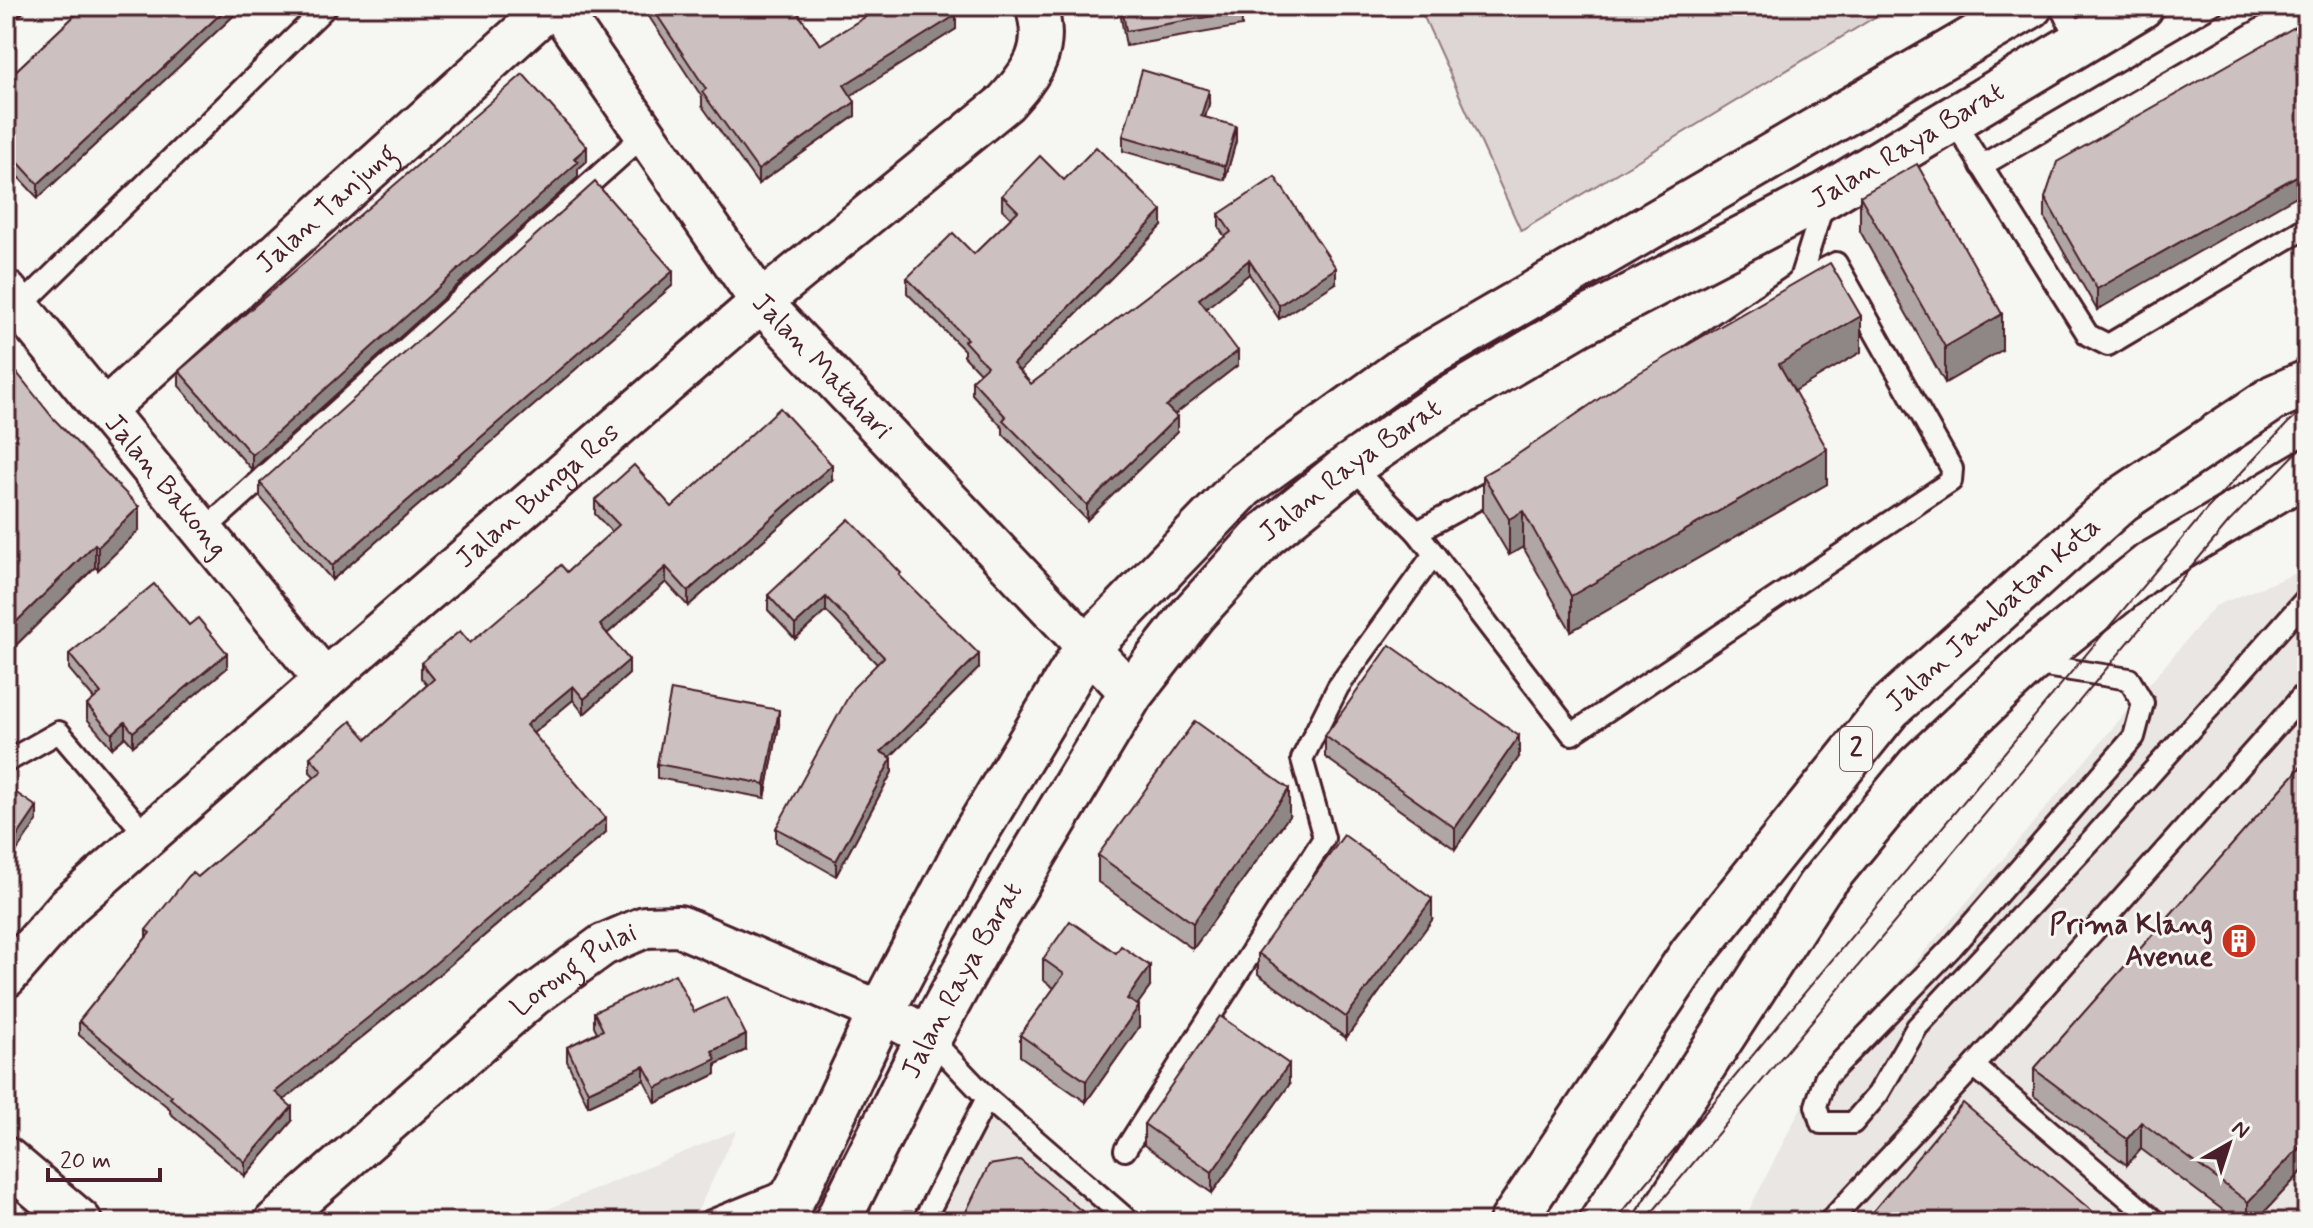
<svg xmlns="http://www.w3.org/2000/svg" width="2313" height="1228" font-family="Mynerve,sans-serif">
  <rect width="100%" height="100%" fill="#f6f6f2"/>
  <filter id="ink" filterUnits="userSpaceOnUse"><feTurbulence type="fractalNoise" baseFrequency=".0125" numOctaves="2"/><feDisplacementMap in="SourceGraphic" scale="16" xChannelSelector="R" yChannelSelector="G"/><feConvolveMatrix kernelMatrix="1 2 1 2 8 2 1 2 1" color-interpolation-filters="sRGB"/></filter>
  <g filter="url(#ink)">
    <g fill="#e9e6e3">
      <path d="M2307 569V1222H1743L1817 1076 1956 915 2215 606Z"/>
      <path d="M989 1112 1118 1222H933Z"/>
      <path d="M737 1130 692 1222H517Z"/>
    </g>
    <path fill="#ddd6d5" stroke="#947a80" stroke-width="2" d="M1419 6H1893L1521 231Z"/>
    <g fill="none" stroke-linecap="round" stroke-linejoin="round">
      <defs>
        <g id="lane">
          <path d="M2060 6 2079 43"/>
          <path d="M1953 120 2088 335 2108 345 2307 227"/>
          <path d="M1981 166 2255 6"/>
          <path d="M1836 263 1952 469 1951 481 1572 734 1417 532 1501 486 1799 282Z"/>
          <path d="M1799 282 1825 199"/>
          <path d="M19 308 327 6"/>
          <path d="M1349 464 1417 532"/>
          <path d="M203 531 644 135"/>
          <path d="M2032 664 2129 679 2143 703 2134 737 1952 947 1825 1078 1816 1106 1821 1123H1853L1878 1094 1917 1027 2097 834 2307 598"/>
          <path d="M6 762 59 732 147 836"/>
          <path d="M929 1037 987 1098 1130 1222"/>
          <path d="M1125 1150 1324 838 1302 759 1338 687 1434 554"/>
          <path d="M708 1222 790 1189"/>
          <path d="M923 1222 987 1098"/>
          <path d="M1829 1222 1974 1066"/>
          <path d="M2156 1222 1974 1066 2307 691"/>
        </g>
        <g id="street">
          <path id="s1" d="M557 6 761 302 1131 693"/>
          <path d="M6 57 61 6"/>
          <path id="s2" d="M6 291 325 680"/>
          <path id="s3" d="M104 410 551 6"/>
          <path id="s4" d="M6 977 68 906 325 680 761 302 1005 103C1033 72 1050 49 1036 6"/>
          <path id="s5" d="M275 1222 533 996 603 945 645 927 679 926 881 1012 929 1037"/>
        </g>
        <g id="secondary">
          <path d="M6 1160 79 1222"/>
          <path d="M779 1222 800 1184 881 1012 969 844 1086 649 1243 486 1406 368 2030 6"/>
          <path id="s6" d="M837 1222 929 1037 976 951 1131 693 1193 614 1265 535 1350 466 1435 408 1580 323 1826 195 2141 6"/>
        </g>
        <g id="highway">
          <path id="s7" d="M1512 1222 1692 954 1889 708 2121 500 2275 397 2307 383"/>
          <path d="M1602 1222 1819 887 1918 767 2028 663 2150 565 2307 472"/>
        </g>
      </defs>
      <use href="#lane" stroke="#4a1f2b" stroke-width="26"/>
      <use href="#street" stroke="#4a1f2b" stroke-width="46"/>
      <use href="#secondary" stroke="#4a1f2b" stroke-width="50"/>
      <use href="#highway" stroke="#4a1f2b" stroke-width="50"/>
      <use href="#lane" stroke="#f6f6f2" stroke-width="20"/>
      <use href="#street" stroke="#f6f6f2" stroke-width="40"/>
      <use href="#secondary" stroke="#f6f6f2" stroke-width="44"/>
      <use href="#highway" stroke="#f6f6f2" stroke-width="44"/>
      <g stroke="#4a1f2b" stroke-width="2">
        <path d="M1614 1222 2207 509 2288 423 2307 406"/>
        <path d="M1644 1222 2229 522 2307 442"/>
      </g>
    </g>
    <g fill="#afa6a5" stroke="#4a1f2b" stroke-width="2">
      <path d="M85 6H244L38 198 6 164V80Z"/>
      <path d="M642 6H793L820 45 878 9 876 6H950L956 29 851 95 855 116 758 184 702 106V97Z"/>
      <path d="M1119 6H1241L1242 26 1126 46Z"/>
      <path d="M2307 20 2097 310 2045 219V198Z"/>
      <path d="M1209 104 1205 117 1236 141 1225 180 1123 151V136Z"/>
      <path d="M587 161 578 169V177L252 470 179 386V371Z"/>
      <path d="M1064 180 1162 226 1020 371 1031 384 1225 237 1219 228V214L1336 283 1279 319 1249 274 1205 308 1238 365 1174 414 1177 432 1087 520 1003 434V428L972 394V380L980 373 964 356V350L907 293V278L974 254 1011 218 1002 209V195Z"/>
      <path d="M1860 196 2002 350 1945 383 1860 231Z"/>
      <path d="M673 285 332 580 260 497V483Z"/>
      <path d="M1861 352 1794 391 1827 484 1571 631 1523 547 1509 555 1483 511V475L1508 461Z"/>
      <path d="M6 359 139 530 98 570 95 567 6 655Z"/>
      <path d="M832 480 688 606 666 582 607 634 629 674 584 714 573 700 533 733 606 832 424 987 284 1100 292 1121 245 1176 170 1113V1109L79 1035V1021L146 938V930L198 877 315 777 310 772V757L367 739 427 685 421 678V663L470 643 567 572 612 532 595 514V500L672 507Z"/>
      <path d="M901 578 979 668 890 757 892 772 836 876 776 842V828L877 664 826 611 795 639 768 610V595Z"/>
      <path d="M189 625 227 668 133 746 125 737 112 748 87 719V705L94 699 69 669V654Z"/>
      <path d="M779 725 765 798 657 778V764Z"/>
      <path d="M1325 736 1519 757 1455 849 1325 757Z"/>
      <path d="M2307 760V1166L2255 1222H2239L2141 1149 2127 1165 2034 1096V1069Z"/>
      <path d="M1289 816 1193 949 1098 882V855Z"/>
      <path d="M1432 920 1346 1038 1258 974V953Z"/>
      <path d="M1043 959 1150 987 1137 1005 1139 1027 1086 1102 1020 1056V1035L1054 988 1043 980Z"/>
      <path d="M594 1012H694L746 1050 716 1064V1074L656 1103 644 1080 588 1106 567 1061V1047L597 1032 594 1026Z"/>
      <path d="M1289 1085 1212 1193 1144 1145V1124Z"/>
    </g>
    <g fill="#8f8786" stroke="#4a1f2b" stroke-width="2">
      <path d="M229 6H244L38 198V184Z"/>
      <path d="M956 15V29L844 100V85Z"/>
      <path d="M1209 90V104L1201 130V116Z"/>
      <path d="M855 102V116L758 184V170Z"/>
      <path d="M1236 126V141L1225 180V166Z"/>
      <path d="M587 147V161L578 169V177L252 470V455Z"/>
      <path d="M2307 170V190L2097 310V289Z"/>
      <path d="M1162 211V226L1013 378V364Z"/>
      <path d="M1249 260V274L1199 314V299Z"/>
      <path d="M1336 268V283L1279 319V305Z"/>
      <path d="M673 271V285L332 580V566Z"/>
      <path d="M2002 314V350L1945 383V347Z"/>
      <path d="M1861 316V352L1779 400V364Z"/>
      <path d="M1238 351V365L1166 421V406Z"/>
      <path d="M1177 417V432L1087 520V505Z"/>
      <path d="M1827 449V484L1571 631V596Z"/>
      <path d="M832 465V480L688 606V591Z"/>
      <path d="M139 507V530L98 570V547Z"/>
      <path d="M1523 511V547L1509 555V519Z"/>
      <path d="M95 544V567L6 655V632Z"/>
      <path d="M666 567V582L600 640V625Z"/>
      <path d="M826 597V611L795 639V625Z"/>
      <path d="M227 653V668L133 746V732Z"/>
      <path d="M979 654V668L881 766V752Z"/>
      <path d="M629 660V674L584 714V699Z"/>
      <path d="M573 686V700L526 739V725Z"/>
      <path d="M779 710V725L765 798V784Z"/>
      <path d="M125 722V737L112 748V734Z"/>
      <path d="M1519 736V757L1455 849V828Z"/>
      <path d="M892 758V772L836 876V861Z"/>
      <path d="M1289 789V816L1193 949V923Z"/>
      <path d="M37 807V821L6 867V853Z"/>
      <path d="M606 818V832L424 987 275 1107V1092Z"/>
      <path d="M1432 899V920L1346 1038V1017Z"/>
      <path d="M1150 966V987L1127 1019V999Z"/>
      <path d="M1139 1006V1027L1086 1102V1081Z"/>
      <path d="M746 1035V1050L716 1064V1074L656 1103V1088L712 1051Z"/>
      <path d="M1289 1064V1085L1212 1193V1172Z"/>
      <path d="M644 1066V1080L588 1106V1092Z"/>
      <path d="M292 1107V1121L245 1176V1162Z"/>
      <path d="M2141 1122V1149L2127 1165V1139Z"/>
      <path d="M2307 1139V1166L2255 1222H2248V1202Z"/>
    </g>
    <g fill="#ccc1c0" stroke="#4a1f2b" stroke-width="2">
      <path d="M85 6H229L38 184 6 149V80Z"/>
      <path d="M651 6H793L820 45 883 6H950L956 15 844 85 855 102 758 170 702 92 706 89Z"/>
      <path d="M1122 6H1241L1242 11 1126 31Z"/>
      <path d="M2307 20V170L2097 289 2045 198 2057 162Z"/>
      <path d="M1142 70 1209 90 1201 116 1236 126 1225 166 1123 136Z"/>
      <path d="M523 74 587 147 574 158 578 162 252 455 179 371Z"/>
      <path d="M1096 147 1162 211 1013 364 1031 384 1231 232 1219 214 1275 177 1336 268 1279 305 1249 260 1199 299 1238 351 1166 406 1177 417 1087 505 1003 420 1006 417 972 380 987 366 964 341 967 339 907 278 953 233 974 254 1018 211 1002 195 1040 156 1064 180Z"/>
      <path d="M1917 164 2002 314 1945 347 1860 196Z"/>
      <path d="M595 182 673 271 332 566 260 483Z"/>
      <path d="M1830 263 1861 316 1779 364 1827 449 1571 596 1523 511 1509 519 1483 475 1508 461 1625 381Z"/>
      <path d="M6 359 53 418 139 507 98 547 95 544 6 632V497L12 490 6 482Z"/>
      <path d="M780 408 832 465 688 591 666 567 600 625 629 660 584 699 573 686 526 725 606 818 424 973 275 1092 292 1107 245 1162 170 1098 172 1096 79 1021 150 933 146 930 192 872 198 877 322 771 310 757 351 721 367 739 434 679 421 663 460 631 470 643 561 565 567 572 619 525 595 500 634 465 672 507Z"/>
      <path d="M849 519 901 573 899 575 979 654 881 752 892 758 836 861 776 828 853 688 884 657 826 597 795 625 768 595Z"/>
      <path d="M154 584 189 625 198 618 227 653 133 732 125 722 112 734 87 705 101 693 69 654Z"/>
      <path d="M1390 645 1519 736 1455 828 1325 736Z"/>
      <path d="M671 690 779 710 765 784 657 764Z"/>
      <path d="M1195 721 1289 789 1193 923 1098 855Z"/>
      <path d="M2307 760V1139L2248 1202 2141 1122 2127 1139 2034 1069Z"/>
      <path d="M6 786 37 807 6 853Z"/>
      <path d="M1344 835 1432 899 1346 1017 1258 953Z"/>
      <path d="M1070 921 1116 953 1121 946 1150 966 1127 999 1139 1006 1086 1081 1020 1035 1064 974 1043 959Z"/>
      <path d="M675 974 694 1012 727 997 746 1035 712 1051 716 1059 656 1088 644 1066 588 1092 567 1047 603 1030 594 1012Z"/>
      <path d="M1220 1016 1289 1064 1212 1172 1144 1124Z"/>
      <path d="M1963 1103 2105 1222H1864Z"/>
      <path d="M1020 1160 1095 1222H961L989 1165Z"/>
      <path d="M525 1212 529 1222H504Z"/>
    </g>
  </g>
  <defs>
    <symbol id="building-disc" viewBox="-11 -11 22 22"><circle r="9.5" fill="#c8321e" stroke="#f6f6f2"/><path d="M-4-6H4V6H1V3H-1V6H-4ZM-2.5-4.3h1.7v1.8h-1.7ZM.8-4.3h1.7v1.8H.8ZM-2.5-1h1.7V.8h-1.7ZM.8-1h1.7V.8H.8Z" fill="#fff"/></symbol>
  </defs>
  <g fill-rule="evenodd">
    <use href="#building-disc" x="2219" y="921" width="40" height="40"/>
  </g>
  <g text-anchor="middle" dominant-baseline="central" stroke-width="6" stroke-linejoin="round" paint-order="stroke">
    <rect fill="#f6f6f2" stroke="#7e6067" stroke-width="2" x="1840" y="727" width="32" height="44" rx="6"/>
    <g font-size="26" font-weight="bold" fill="#4a1f2b">
      <text x="1856" y="749">2</text>
    </g>
    <g font-size="28" fill="#4a1f2b" stroke="#f6f6f2">
      <text stroke="none"><textPath href="#s6" startOffset="1566">Jalan Raya Barat</textPath></text>
      <text stroke="none"><textPath href="#s3" startOffset="300">Jalan Tanjung</textPath></text>
      <text stroke="none"><textPath href="#s1" startOffset="448">Jalan Matahari</textPath></text>
      <text stroke="none"><textPath href="#s6" startOffset="920">Jalan Raya Barat</textPath></text>
      <text stroke="none"><textPath href="#s2" startOffset="252">Jalan Bakong</textPath></text>
      <text stroke="none"><textPath href="#s4" startOffset="718">Jalan Bunga Ros</textPath></text>
      <text stroke="none"><textPath href="#s7" startOffset="778">Jalan Jambatan Kota</textPath></text>
      <text stroke="none"><textPath href="#s5" startOffset="392">Lorong Pulai</textPath></text>
      <text stroke="none"><textPath href="#s6" startOffset="272">Jalan Raya Barat</textPath></text>
    </g>
    <g font-size="28" font-weight="bold" fill="#4a1f2b" stroke="#f6f6f2" text-anchor="end">
      <text x="2213" y="925">Prima Klang<tspan x="2213" dy="32">Avenue</tspan></text>
    </g>
  </g>
  <rect width="2313" height="1228" fill="none" stroke="#f6f6f2" stroke-width="32"/>
  <rect x="16" y="16" width="2281" height="1196" fill="none" stroke="#4a1f2b" stroke-width="3" filter="url(#ink)"/>
  <g transform="translate(2229 1144) rotate(39)" stroke="#f6f6f2" stroke-width="6" paint-order="stroke">
  <path d="M0-6L14 30L0 20L-14 30Z" fill="#4a1f2b"/>
  <text y="-12" font-size="22" font-weight="bold" text-anchor="middle" fill="#4a1f2b">N</text>
  </g>
  <path d="M48 1168v12h112v-12" fill="none" stroke="#4a1f2b" stroke-width="4"/>
  <text x="60" y="1168" font-size="24" fill="#4a1f2b" stroke="#f6f6f2" stroke-width="6" paint-order="stroke">20 m</text>
</svg>
